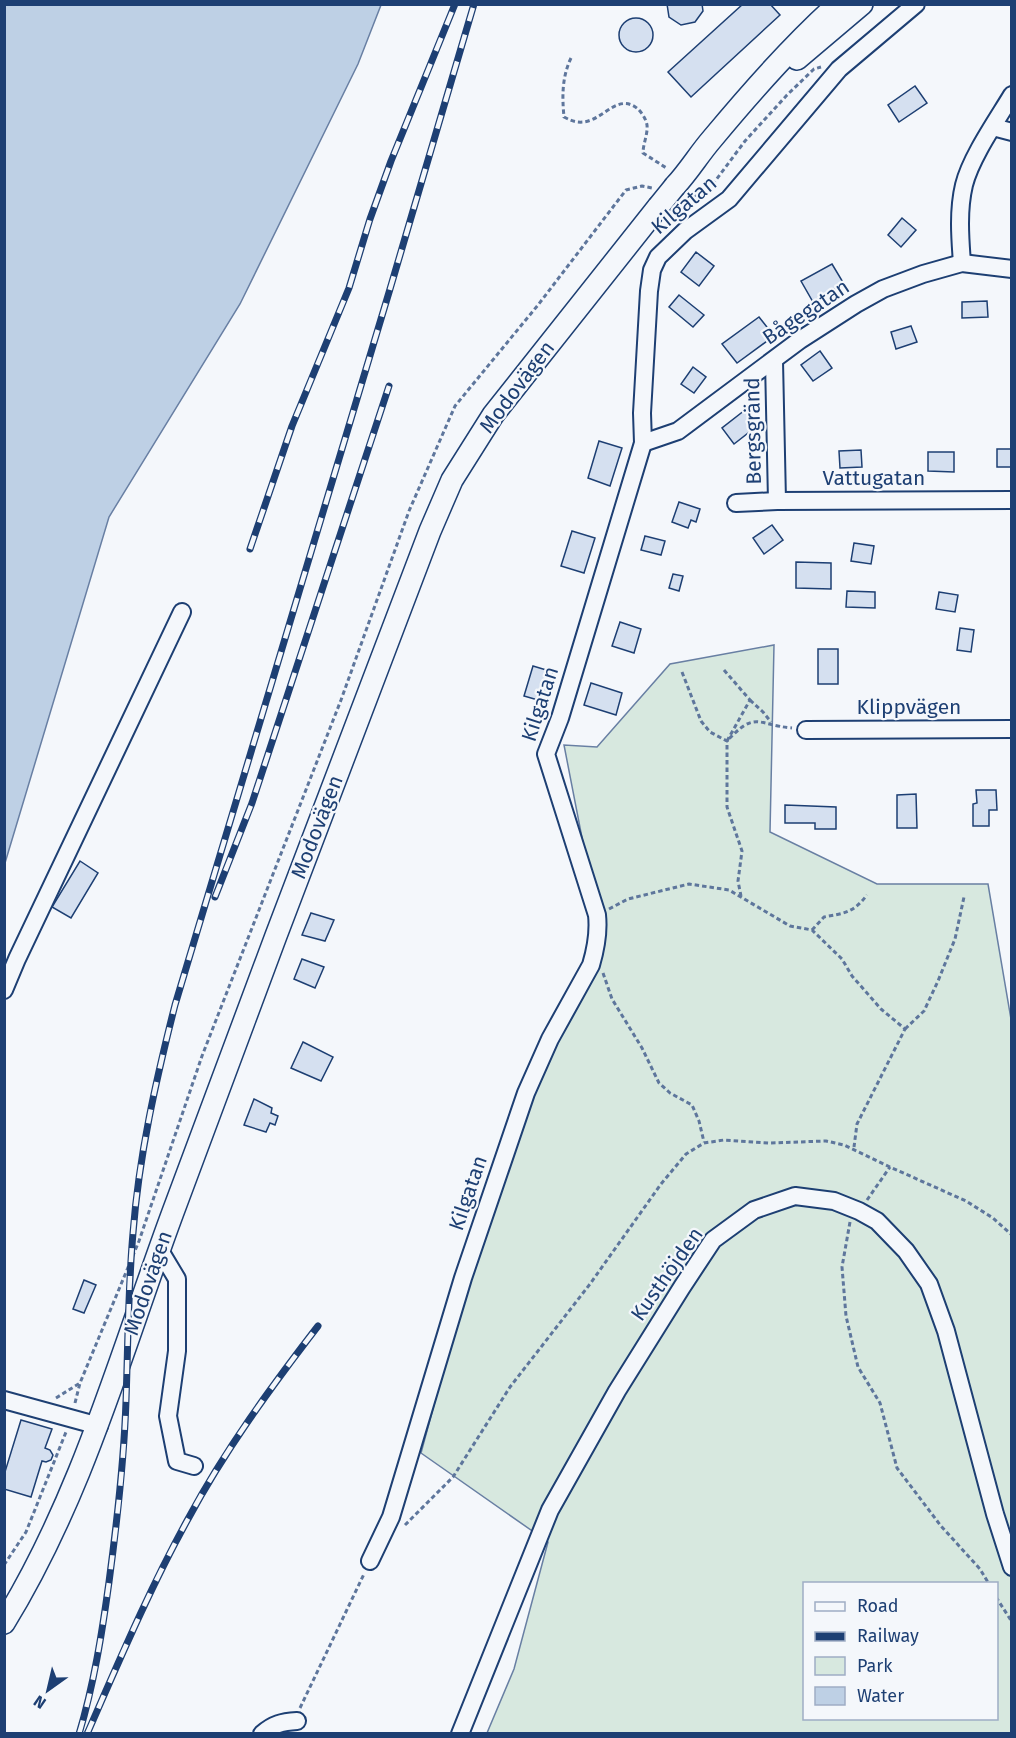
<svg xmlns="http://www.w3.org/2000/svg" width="1016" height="1738" font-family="'Fira Sans',sans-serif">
  <rect width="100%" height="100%" fill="#f4f7fb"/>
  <path fill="#d7e8df" stroke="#687fa3" stroke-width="1.5" fill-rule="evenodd" d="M774 645 770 832 877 884H988L1012 1025 1011 1733H487L514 1669 548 1542 421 1453 451 1342 526 1093 591 965 597 915 564 745 597 747 670 664ZM804 1584H996V1718H804Z"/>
  <path fill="#bed0e5" stroke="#687fa3" stroke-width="1.5" d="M5 4 381 5 358 64 240 304 109 517 5 863Z"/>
  <g fill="#d5e0f0" stroke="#1d3f73" stroke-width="1.5">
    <path d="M667 4H702L703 11 695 22 681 25 669 17Z"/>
    <path d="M743 4H770L780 15 691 97 668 72Z"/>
    <circle cx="636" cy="35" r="17"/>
    <path d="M915 86 927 103 899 122 888 105Z"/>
    <path d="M902 218 916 230 901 247 888 235Z"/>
    <path d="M696 252 714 266 699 286 681 272Z"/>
    <path d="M832 264 844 284 813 302 801 281Z"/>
    <path d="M679 295 704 315 693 327 669 307Z"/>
    <path d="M987 301 988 317 962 318V302Z"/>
    <path d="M759 317 774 336 737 363 722 344Z"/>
    <path d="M911 326 917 342 896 349 891 332Z"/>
    <path d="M820 351 832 368 813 381 801 365Z"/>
    <path d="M693 367 706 377 694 393 681 384Z"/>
    <path d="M745 410 757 426 734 444 722 428Z"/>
    <path d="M599 441 622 448 610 486 588 478Z"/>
    <rect x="997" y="449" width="15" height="18"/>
    <path d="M861 450 862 467 840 468 839 451Z"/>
    <path d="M928 452H954V472L928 471Z"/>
    <path d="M679 502 700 509 696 522 691 520 688 528 672 522Z"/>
    <path d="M772 525 783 540 764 554 753 538Z"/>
    <path d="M572 531 595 538 584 573 561 566Z"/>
    <path d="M645 536 665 541 661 555 641 550Z"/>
    <path d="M854 543 874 546 871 564 851 561Z"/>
    <path d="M796 562 831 563V589L796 588Z"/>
    <path d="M673 574 683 576 679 591 669 588Z"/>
    <path d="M847 591 875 592V608L846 607Z"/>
    <path d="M939 592 958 595 955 612 936 609Z"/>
    <path d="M620 622 641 629 634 653 612 646Z"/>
    <path d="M960 628 974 630 971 652 957 650Z"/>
    <rect x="818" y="649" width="20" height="35"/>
    <path d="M533 666 553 672 545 702 524 696Z"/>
    <path d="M591 683 622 693 616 715 584 705Z"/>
    <path d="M976 790H996L997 810H989V826H973V804L977 803Z"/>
    <path d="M916 794 917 828H897V795Z"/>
    <path d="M785 805 836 807V829H815V823H785Z"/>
    <path d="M80 861 98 873 71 918 52 907Z"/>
    <path d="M311 913 334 920 325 941 302 935Z"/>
    <path d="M302 959 324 967 315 988 294 979Z"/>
    <path d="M303 1042 333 1057 321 1081 291 1068Z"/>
    <path d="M254 1099 272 1108 271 1113 278 1116 275 1125 270 1123 266 1132 244 1125Z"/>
    <path d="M84 1280 96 1285 84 1313 73 1309Z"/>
    <path d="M21 1420 52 1429 45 1448 50 1450 53 1455 51 1460 46 1462 42 1461 31 1497 4 1489V1475Z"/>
  </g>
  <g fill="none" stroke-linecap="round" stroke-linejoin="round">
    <defs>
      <g id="minor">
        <path d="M993 127 1012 132"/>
        <path d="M962 263C960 237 958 210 964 185 971 157 997 120 1012 95"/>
        <path d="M774 361 777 501"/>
        <path d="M643 443 678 431 800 340 856 304 883 289 923 274 962 263 1012 269"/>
        <path d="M736 503 777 501 1012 500"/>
        <path d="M806 730 1012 729"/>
        <path d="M4 990 17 959 182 612"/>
        <path d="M159 1249 177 1279V1351L168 1416 177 1461 194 1466"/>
        <path d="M4 1400 99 1426"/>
        <path d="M370 1561 391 1517 463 1278 526 1093 550 1039 591 965C596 948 599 933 597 915L546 754 560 718 643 443 642 413 649 291 652 270 658 257 685 231 729 199 839 69 916 4"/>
        <path d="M262 1734C273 1724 282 1722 297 1721"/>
        <path d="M460 1734 550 1510 617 1391 682 1287 713 1240 754 1210 795 1196 834 1201 859 1211 877 1221 906 1251 929 1284 946 1331 995 1514 1012 1567"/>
      </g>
      <g id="major">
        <path d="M797 59 862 4"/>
        <path d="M675 186C689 171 699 154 712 139 751 92 792 45 838 4"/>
        <path d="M4 1623C84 1493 123 1345 176 1204 259 979 344 755 430 531L452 480 493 415 658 207"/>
      </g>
    </defs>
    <use href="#minor" stroke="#1d3f73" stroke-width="20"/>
    <use href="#major" stroke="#1d3f73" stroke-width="24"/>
    <g stroke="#5e769c" stroke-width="3" stroke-dasharray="4.5 3" stroke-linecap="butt">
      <path d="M571 58C562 77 562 96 564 117 573 122 581 124 591 120 607 114 620 94 638 109 642 113 646 119 647 125 648 134 643 144 643 153L668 169"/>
      <path d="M687 198 707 192 745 141 787 95 814 69 821 67"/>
      <path d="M724 670 750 700 727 741C756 710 757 725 792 728"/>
      <path d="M682 672 701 721 710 732 727 741V807L742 851 738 881 741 896"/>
      <path d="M750 700 763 712 771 722"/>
      <path d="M609 909 628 899 689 884 729 890 790 926 812 930 842 959 852 976 881 1009 905 1029 857 1124 854 1147"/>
      <path d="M812 930 824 917C845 913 853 913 867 895"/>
      <path d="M603 973 612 999 642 1048 659 1083 670 1093 692 1105 699 1121 704 1142"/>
      <path d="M905 1029 924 1011 938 981 955 939 964 897"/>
      <path d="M867 1200 890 1167"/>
      <path d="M850 1222 842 1267 846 1316 858 1367 880 1403 897 1468 941 1526 980 1569 989 1584"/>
      <path d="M56 1398 80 1383"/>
      <path d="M75 1403 80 1383 139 1241 202 1056 341 700 409 511 455 406 538 305 626 190 642 186 652 188"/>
      <path d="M405 1525 453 1477 510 1387 590 1284 661 1184 686 1154 704 1143 724 1140 769 1143 826 1141 844 1145 890 1167 966 1201 993 1218 1012 1235"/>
      <path d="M4 1565 26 1532 66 1432"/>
      <path d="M996 1597 1012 1622"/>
      <path d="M300 1708 364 1574"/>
    </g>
    <use href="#minor" stroke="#f4f7fb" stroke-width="16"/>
    <use href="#major" stroke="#f4f7fb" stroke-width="21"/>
    <defs>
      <g id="rail">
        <path d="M250 549 292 426 349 288 370 219 391 161 455 4"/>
        <path d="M215 897 252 803 389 386"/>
        <path d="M79 1734C94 1684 102 1633 109 1582 117 1522 124 1461 126 1401 128 1345 128 1289 133 1233 139 1155 156 1080 175 1005L390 289 474 4"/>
        <path d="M87 1734C119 1661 150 1588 188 1519 225 1450 271 1387 318 1326"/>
      </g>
    </defs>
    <use href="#rail" stroke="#1d3f73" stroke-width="7"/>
    <use href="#rail" stroke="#f4f7fb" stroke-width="4.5" stroke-dasharray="14" stroke-linecap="butt"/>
    <defs>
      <path id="major-bridge" d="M658 207 675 186"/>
    </defs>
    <use href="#major-bridge" stroke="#1d3f73" stroke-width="24" stroke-linecap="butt"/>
    <use href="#major-bridge" stroke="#f4f7fb" stroke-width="21"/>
  </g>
  <g text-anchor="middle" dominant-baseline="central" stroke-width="4.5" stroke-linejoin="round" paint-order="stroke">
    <g font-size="21" fill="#1d3f73" stroke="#f4f7fb">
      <text transform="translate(684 205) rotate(-40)">Kilgatan</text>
      <text transform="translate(806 312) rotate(-34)">Bågegatan</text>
      <text transform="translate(517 387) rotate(-53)">Modovägen</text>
      <text transform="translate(753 431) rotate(-91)">Bergsgränd</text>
      <text x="874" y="478">Vattugatan</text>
      <text transform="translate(540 704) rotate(-72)">Kilgatan</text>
      <text x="909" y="707">Klippvägen</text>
      <text transform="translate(317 827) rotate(-69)">Modovägen</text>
      <text transform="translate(468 1193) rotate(-71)">Kilgatan</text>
      <text transform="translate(667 1274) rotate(-55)">Kusthöjden</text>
      <text transform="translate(148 1283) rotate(-71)">Modovägen</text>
    </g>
  </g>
  <rect width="1016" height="1738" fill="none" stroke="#1d3f73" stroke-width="12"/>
  <rect x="803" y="1582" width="195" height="138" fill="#f4f7fb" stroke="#9eadc5" stroke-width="1.5"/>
  <rect x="815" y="1602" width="30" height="9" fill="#f4f7fb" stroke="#9eadc5" stroke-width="1.5"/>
  <text x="857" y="1612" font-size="18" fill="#1d3f73">Road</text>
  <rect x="815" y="1632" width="30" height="9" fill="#1d3f73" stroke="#9eadc5" stroke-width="1.5"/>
  <text x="857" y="1642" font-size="18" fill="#1d3f73">Railway</text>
  <rect x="815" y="1657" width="30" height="18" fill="#d7e8df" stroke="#9eadc5" stroke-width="1.5"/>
  <text x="857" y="1672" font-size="18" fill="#1d3f73">Park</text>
  <rect x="815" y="1687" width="30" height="18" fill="#bed0e5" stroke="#9eadc5" stroke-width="1.5"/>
  <text x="857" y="1702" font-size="18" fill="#1d3f73">Water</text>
  <g transform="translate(48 1690) rotate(214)" stroke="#f4f7fb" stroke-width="4.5" paint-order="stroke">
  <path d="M0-4.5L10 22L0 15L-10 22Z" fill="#1d3f73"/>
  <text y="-9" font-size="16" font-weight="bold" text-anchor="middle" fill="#1d3f73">N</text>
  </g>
</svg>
